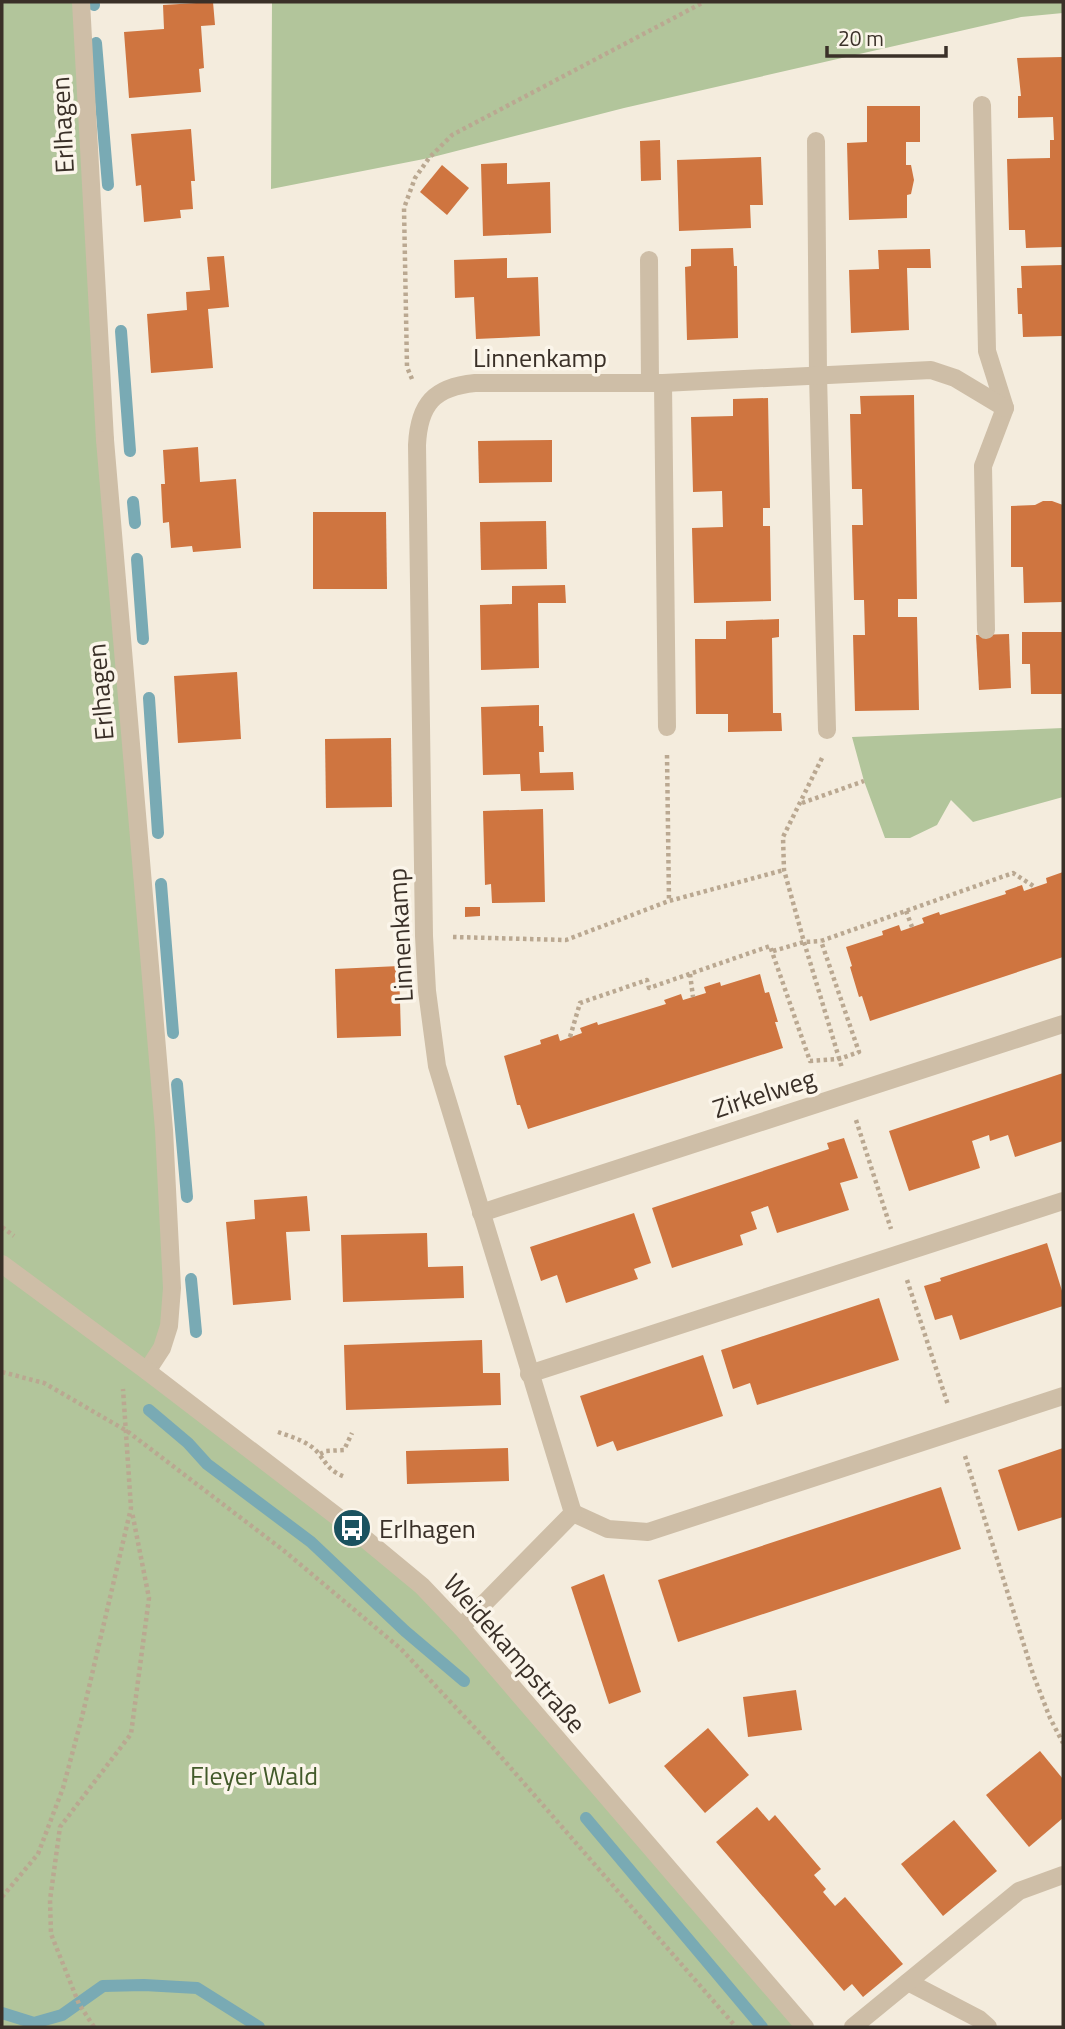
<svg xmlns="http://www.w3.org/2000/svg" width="1065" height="2029" font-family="'Titillium Web',sans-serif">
  <rect width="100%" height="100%" fill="#f4ecdd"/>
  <g fill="#b2c59b">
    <path d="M2 2H81L172 1288 147 1371 422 1586 805 2027H2Z"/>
    <path d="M272 2H1063V13L1021 17 624 108 429 158 271 189Z"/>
    <path d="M1063 728V797L973 822 951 800 937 825 910 838H885L864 781 852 737Z"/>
  </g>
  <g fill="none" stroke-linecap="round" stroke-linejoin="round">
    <g stroke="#79aab4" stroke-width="12">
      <path d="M93 2 94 5"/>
      <path d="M96 43 108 185"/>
      <path d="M121 331 130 451"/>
      <path d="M133 502 135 523"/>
      <path d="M137 559 143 639"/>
      <path d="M149 698 158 833"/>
      <path d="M161 884 173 1033"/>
      <path d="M177 1084 187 1197"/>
      <path d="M191 1279 196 1332"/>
      <path d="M149 1410 188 1443 207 1464 311 1542 405 1631 464 1681"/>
      <path d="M586 1818 762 2027"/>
      <path d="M2 2013 34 2023 62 2015 103 1986 144 1985 197 1988 259 2027"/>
    </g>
  </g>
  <g fill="#cf7540">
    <path d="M213 2 215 25 201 26 204 68 199 69 201 92 129 98 124 32 164 29 163 5Z"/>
    <path d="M1063 57V247L1026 248 1025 230H1009L1007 159 1050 158V140H1054L1053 117 1018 118V96H1021L1017 58Z"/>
    <path d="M867 106H920V142H906V165H911L914 180 911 194 907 195V218L849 220 847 143 867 142Z"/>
    <path d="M191 129 195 181H191L193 209 180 210 181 218 144 222 141 185 136 186 131 134Z"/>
    <path d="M660 140 661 180 641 181 640 141Z"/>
    <path d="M761 157 763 205H750L751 228 679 231 677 160Z"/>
    <path d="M507 163V184L550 182 551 233 483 236 481 164Z"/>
    <path d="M442 165 469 188 447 215 420 192Z"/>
    <path d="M733 248 734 266H737L738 338 687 340 685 267 691 266V249Z"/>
    <path d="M930 249 931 268H907L909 330 851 333 849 270 879 269 878 250Z"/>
    <path d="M224 256 229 307 208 309 213 368 151 373 147 314 187 310 186 292 210 290 207 257Z"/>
    <path d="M507 258V278L538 277 540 336 476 339 474 297 455 298 454 260Z"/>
    <path d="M1063 265V336L1023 337 1022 314H1018L1017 288H1022L1021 266Z"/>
    <path d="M914 395 917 599H898V617H917L919 710 855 711 853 635H865L864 600H854L852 525H863L862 489H852L850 414H861L860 396Z"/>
    <path d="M768 398 770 508H763V526H770L771 601 694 603 692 528 723 527 722 491 693 492 691 417 733 416V399Z"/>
    <path d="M552 440V482L479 483 478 441Z"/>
    <path d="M198 447 200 482 236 479 241 548 193 552 192 546 171 548 169 522 163 523 161 484H165L163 450Z"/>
    <path d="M1043 501H1052L1063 505V602L1024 603 1023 567H1011V506L1035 505Z"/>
    <path d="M313 512H386L387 589H313Z"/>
    <path d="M546 521 547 569 481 570 480 522Z"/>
    <path d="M565 585 566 603H538L539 668 481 670 480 605 512 604V586Z"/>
    <path d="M779 619V637L772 638 773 713H781L782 731 728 732V714H696L695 639H726V621Z"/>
    <path d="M1022 632H1063V694H1031L1030 664H1022Z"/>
    <path d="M1009 634 1011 688 979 690 976 635Z"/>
    <path d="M237 672 241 739 178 743 174 676Z"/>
    <path d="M539 705V726H543L544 752H539L540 773 573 772 574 790 521 791 520 774 483 775 481 707Z"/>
    <path d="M391 738 392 807 326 808 325 739Z"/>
    <path d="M543 809 545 902 492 903 491 884 485 885 483 811Z"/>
    <path d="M1063 872V957L870 1021 862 996 859 997 850 967 852 966 846 947 883 935 882 931 899 925 901 931 924 923 922 918 939 912 940 915 1006 894 1005 891 1022 885 1024 891 1047 883 1046 878Z"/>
    <path d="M465 907H480V916L465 917Z"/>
    <path d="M399 966 401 1036 337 1038 335 969Z"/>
    <path d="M760 974 765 993 769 992 778 1022H775L783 1048 528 1129 520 1105H517L504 1056 541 1044 540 1040 558 1034 560 1041 582 1033 580 1028 597 1022 598 1025 666 1004 664 1000 681 994 683 1000 706 993 704 987 720 982 721 986Z"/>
    <path d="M1063 1073V1141L1015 1157 1008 1135 990 1141 989 1135 972 1141 980 1168 909 1191 889 1131Z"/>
    <path d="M844 1138 858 1178 840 1183 849 1210 777 1233 768 1206 751 1212 757 1229 740 1235 743 1245 672 1268 652 1208 829 1149 827 1143Z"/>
    <path d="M307 1196 310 1231 286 1232 291 1300 233 1305 226 1222 255 1219 254 1200Z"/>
    <path d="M634 1213 651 1263 634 1269 638 1279 566 1303 557 1275 541 1281 530 1247Z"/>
    <path d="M427 1233 428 1267 463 1266 464 1298 343 1302 341 1235Z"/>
    <path d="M1047 1243 1063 1294V1306L960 1340 952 1315 935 1320 924 1286 941 1281 940 1278Z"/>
    <path d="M879 1298 899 1360 757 1405 750 1383 733 1389 721 1350Z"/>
    <path d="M482 1340 483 1373H500L501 1405 346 1410 344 1345Z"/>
    <path d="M703 1355 723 1416 617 1451 613 1441 597 1447 580 1396Z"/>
    <path d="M508 1448 509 1481 407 1484 406 1451Z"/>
    <path d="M1063 1448V1517L1018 1531 998 1470Z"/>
    <path d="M941 1487 961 1549 678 1642 658 1580Z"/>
    <path d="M604 1574 641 1692 609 1704 571 1587Z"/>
    <path d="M796 1690 802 1730 748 1737 743 1697Z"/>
    <path d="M708 1728 749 1775 705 1813 664 1766Z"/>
    <path d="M1040 1751 1063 1779V1818L1029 1847 986 1795Z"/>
    <path d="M757 1807 769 1821 775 1815 821 1869 814 1875 826 1889 823 1892 835 1906 845 1897 903 1964 863 1997 852 1984 844 1991 716 1842Z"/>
    <path d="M954 1820 997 1871 943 1916 901 1864Z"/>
  </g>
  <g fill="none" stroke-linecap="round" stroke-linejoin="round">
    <g stroke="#baa891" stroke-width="4.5" stroke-dasharray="3.5 3.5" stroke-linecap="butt">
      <path d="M412 379 407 367 404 208 415 178 429 158 452 135 704 2"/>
      <path d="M667 755 669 901"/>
      <path d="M822 758 783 837 784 870 804 942 842 1068"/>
      <path d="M802 803 864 781"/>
      <path d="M906 911 912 927"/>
      <path d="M453 937 566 940 669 901 784 870"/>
      <path d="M773 951 804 942 821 941"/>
      <path d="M690 974 693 997"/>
      <path d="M570 1037 580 1003 647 980 649 988 770 946 810 1061 839 1059 859 1052 821 941 1013 873 1035 887"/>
      <path d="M856 1120 891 1229"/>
      <path d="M2 1227 14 1236"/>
      <path d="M907 1280 948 1405"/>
      <path d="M2 1372 44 1383 127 1431 283 1550 401 1649 489 1743 736 2027"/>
      <path d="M278 1432C292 1437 310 1442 319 1454 328 1466 330 1471 345 1477"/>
      <path d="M320 1454 326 1451 344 1450 352 1433"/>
      <path d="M965 1456 1033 1674 1050 1718 1063 1743"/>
      <path d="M2 1897 38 1854 63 1788 82 1717 131 1508 123 1389"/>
      <path d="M94 2027 79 2004 51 1934 50 1900 60 1827 131 1734 149 1598 132 1512"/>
    </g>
    <g stroke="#cebea7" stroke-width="18">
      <path d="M81 2 105 440"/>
      <path d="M908 1982 979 2019 988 2027"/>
    </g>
    <g stroke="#cebea7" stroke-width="18">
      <path d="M982 105 987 351 1005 408 983 466 986 630"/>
      <path d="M816 141 818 375 827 730"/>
      <path d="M649 260 650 383"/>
      <path d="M663 383 667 727"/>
      <path d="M105 440 164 1130 172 1288 169 1326 162 1348 147 1371"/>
      <path d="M481 1213 1063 1024"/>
      <path d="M529 1374 1063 1201"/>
      <path d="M573 1513 608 1529 648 1532 1063 1396"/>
      <path d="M461 1627 573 1513 437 1066 427 991 424 936 417 445C419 404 434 387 475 383H663L931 370 955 378 1005 408"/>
      <path d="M853 2027 1019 1891 1063 1875"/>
    </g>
    <path stroke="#cebea7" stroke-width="18" d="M2 1264 147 1371 352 1528 422 1586 461 1627 805 2027"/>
  </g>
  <defs>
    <symbol id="bus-disc" viewBox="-11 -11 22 22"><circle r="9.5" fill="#1a525f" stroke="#fbf5ea"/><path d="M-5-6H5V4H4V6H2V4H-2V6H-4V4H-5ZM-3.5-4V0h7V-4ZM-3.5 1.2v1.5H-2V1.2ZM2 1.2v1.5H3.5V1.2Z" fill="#fff"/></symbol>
  </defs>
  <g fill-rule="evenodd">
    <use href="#bus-disc" x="330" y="1506" width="44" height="44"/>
  </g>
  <g text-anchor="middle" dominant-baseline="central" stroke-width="7" stroke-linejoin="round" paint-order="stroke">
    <g font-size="26" fill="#3a3028" stroke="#fbf5ea">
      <text transform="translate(62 125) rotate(-93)">Erlhagen</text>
      <text x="540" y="357">Linnenkamp</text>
      <text transform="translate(100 692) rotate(-95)">Erlhagen</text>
      <text transform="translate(400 935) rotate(-93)">Linnenkamp</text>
      <text transform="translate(764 1093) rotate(-18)">Zirkelweg</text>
      <text transform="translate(515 1653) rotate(49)">Weidekampstraße</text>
    </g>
    <g font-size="26" fill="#3a3028" stroke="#fbf5ea" text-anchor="start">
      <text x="379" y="1528">Erlhagen</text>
    </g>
    <g font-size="26" fill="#425a2a" stroke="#fbf5ea">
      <text x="254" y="1775">Fleyer Wald</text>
    </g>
  </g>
  <rect width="1065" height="2029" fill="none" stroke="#3a3028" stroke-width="7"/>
  <path d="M827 46v10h119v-10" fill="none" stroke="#3a3028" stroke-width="3.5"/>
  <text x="838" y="46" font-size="21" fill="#3a3028" stroke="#fbf5ea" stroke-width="5" paint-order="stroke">20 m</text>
</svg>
